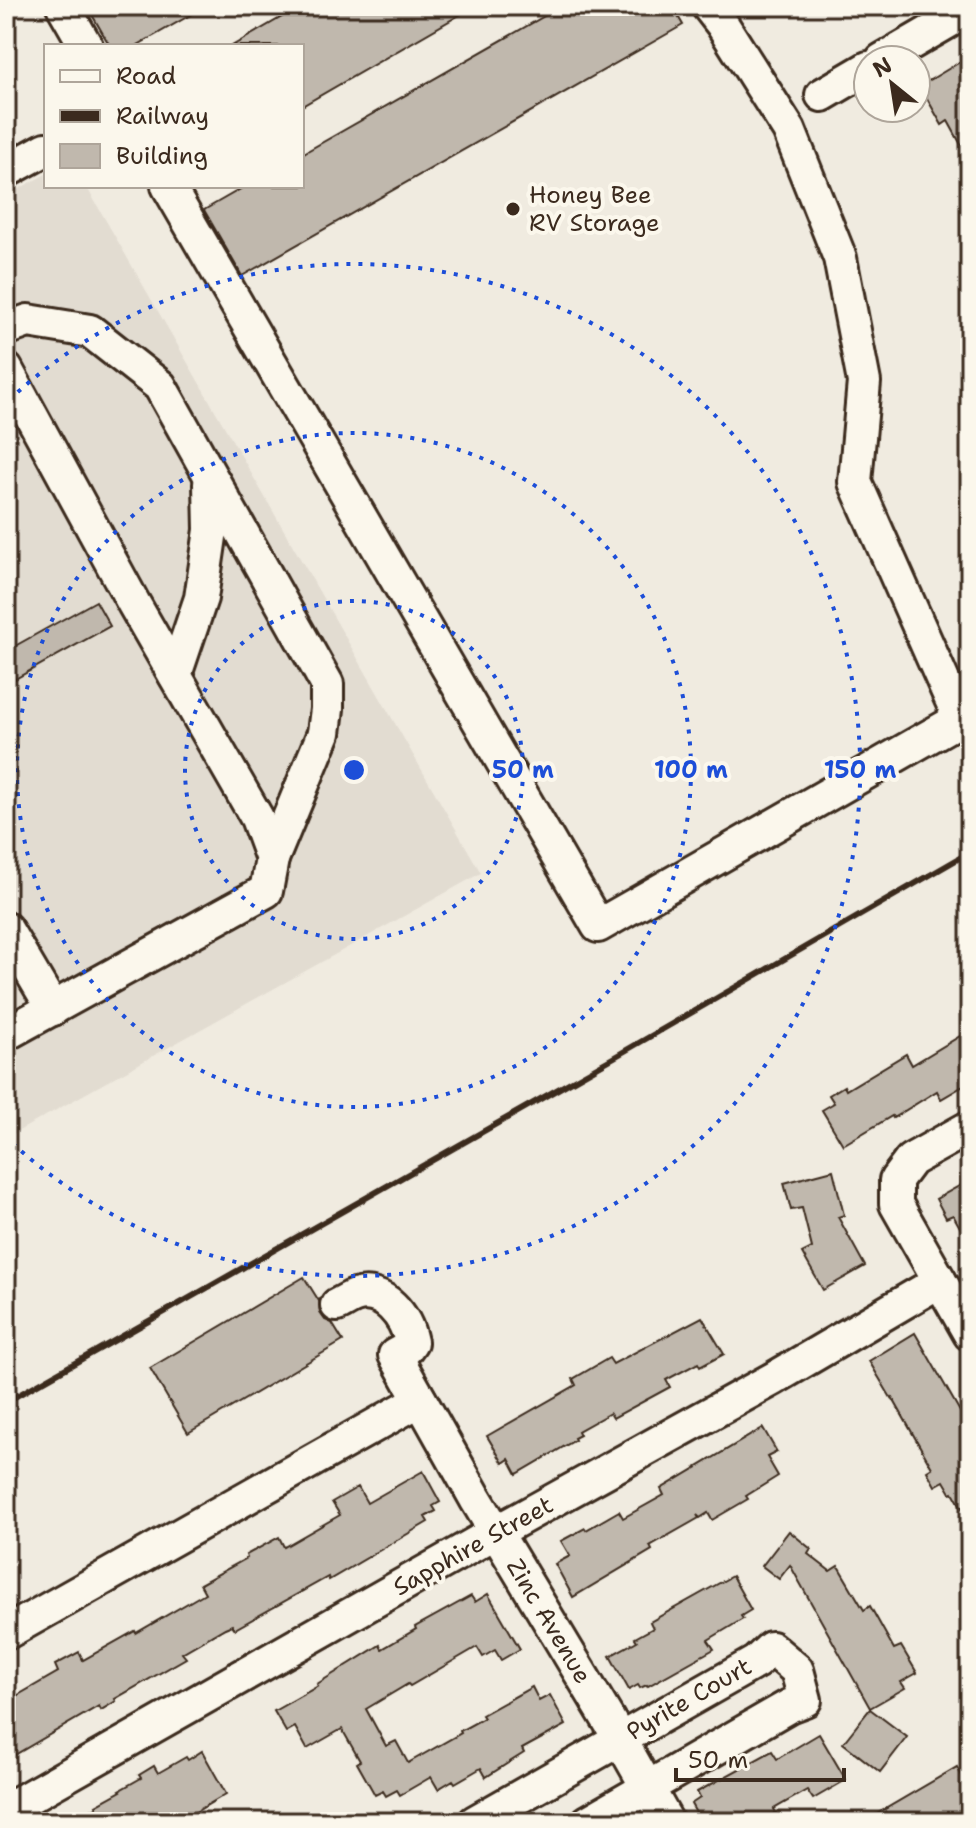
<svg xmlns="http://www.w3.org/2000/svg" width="976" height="1828" font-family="'Shantell Sans',sans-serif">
  <rect width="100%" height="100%" fill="#f0ebe0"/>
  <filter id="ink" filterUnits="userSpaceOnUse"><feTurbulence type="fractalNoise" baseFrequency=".0125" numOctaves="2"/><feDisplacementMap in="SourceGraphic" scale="16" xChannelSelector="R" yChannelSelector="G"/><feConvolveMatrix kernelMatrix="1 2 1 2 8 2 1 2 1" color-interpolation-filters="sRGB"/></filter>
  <g filter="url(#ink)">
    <path fill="#e2dcd1" d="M46 174V186H86L481 873 6 1138V196Z"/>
    <g fill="#c0b8ad" stroke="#3b2a1e" stroke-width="2">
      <path d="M87 6H206L136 46H110Z"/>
      <path d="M301 6H475L302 106V46H232Z"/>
      <path d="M562 6H672L683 25 242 276 204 210 246 186H302V154Z"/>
      <path d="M970 56V161L948 121 942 125 920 86Z"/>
      <path d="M96 601 110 626 6 684V651Z"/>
      <path d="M970 1030V1082L941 1099 937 1091 893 1118 892 1116 843 1145 822 1110 834 1103 829 1095 844 1086 846 1090 906 1054 912 1065Z"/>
      <path d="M833 1170 844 1215 838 1217 865 1266 823 1290 802 1253 812 1248 802 1208 791 1210 784 1183Z"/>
      <path d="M970 1180V1245L953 1215 946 1218 936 1199Z"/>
      <path d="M304 1277 319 1301 320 1313 325 1320 332 1323 343 1341 188 1433 150 1368Z"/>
      <path d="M702 1317 724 1354 700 1367 698 1363 666 1380 670 1387 613 1418 610 1413 578 1431 580 1435 574 1438 575 1440 517 1474 509 1459 503 1463 487 1436 576 1385 573 1379 609 1358 613 1364Z"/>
      <path d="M915 1333 970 1429V1522L953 1492 951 1493 944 1481 935 1486 927 1471 932 1468 892 1397 891 1398 869 1361Z"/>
      <path d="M763 1428 777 1452 767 1457 778 1476 746 1496 748 1499 712 1520 708 1513 700 1518 697 1515 699 1518 650 1546 652 1550 573 1597 555 1564 570 1556 561 1541 585 1528 586 1530 619 1511 623 1518 664 1495 661 1489Z"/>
      <path d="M423 1471 440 1502 433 1506 436 1511 425 1517 428 1522 329 1580 328 1577 235 1629 232 1625 225 1628 182 1653 186 1658 115 1699 116 1701 101 1710 99 1706 6 1760V1702L58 1672 55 1665 79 1652 83 1660 135 1631 136 1633 205 1593 200 1584 247 1558 246 1555 279 1537 284 1547 340 1515 332 1502 358 1487 367 1503Z"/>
      <path d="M789 1531 811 1549 808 1554 830 1571 838 1566 864 1610 870 1606 894 1649 901 1646 917 1673 901 1682 905 1688 870 1708 790 1565 779 1579 762 1566Z"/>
      <path d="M732 1576 751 1610 741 1616 743 1619 708 1640 714 1649 648 1686 647 1685 640 1688 638 1685 629 1690 610 1656 637 1641 635 1638 653 1628 650 1622Z"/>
      <path d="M488 1594 520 1649 501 1660 495 1650 483 1657 477 1647 410 1686 408 1684 366 1709 386 1746 396 1741 408 1763 461 1733 460 1731 484 1718 482 1715 532 1687 539 1701 550 1695 566 1725 522 1749 524 1753 486 1777 481 1768 455 1783 453 1780 438 1789 431 1777 400 1795 397 1790 386 1796 383 1791 375 1795 357 1763 360 1761 342 1729 307 1749 295 1727 286 1732 274 1711 318 1686 317 1684 380 1645 382 1649 416 1629 415 1627 471 1596 475 1602Z"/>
      <path d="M870 1709 907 1737 880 1772 843 1743Z"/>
      <path d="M819 1734 846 1780 813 1799 807 1790 774 1809 776 1813 759 1822H701L691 1804 700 1798 697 1792 772 1751 777 1759Z"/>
      <path d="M202 1751 226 1794 192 1814 191 1812 172 1822H68L97 1807 96 1805 121 1791 120 1790 141 1778 139 1775 154 1766 158 1773 186 1757 188 1760Z"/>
      <path d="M957 1767 970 1790V1822H863Z"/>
    </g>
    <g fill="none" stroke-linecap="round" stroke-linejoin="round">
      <defs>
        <g id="minor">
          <path d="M63 6 86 46"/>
          <path d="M882 60 970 9"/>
          <path d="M822 95 868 68"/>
          <path d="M6 171 46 149"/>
          <path d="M168 186 598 926 960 719 855 482 864 382 840 258 789 130 722 24 708 6"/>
          <path d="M6 329 28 321 90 331 160 386 327 684V709L324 733 272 859"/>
          <path d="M6 369 134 604 257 818 272 859 266 891 6 1034"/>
          <path d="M175 675 201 598 211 530 210 484"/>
          <path d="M6 929 53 1009"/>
          <path d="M970 1127 911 1160 896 1180V1204L970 1334"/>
          <path d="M337 1305C342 1303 349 1298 355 1296 384 1287 406 1317 411 1342L406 1349 395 1355 476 1499 620 1739 667 1822"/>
          <path d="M6 1633 420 1400"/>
          <path d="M6 1810 496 1532 773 1379 940 1281"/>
          <path d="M475 1822 756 1662 771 1648 797 1670 805 1700 789 1706 588 1822"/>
        </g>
      </defs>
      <use href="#minor" stroke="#3b2a1e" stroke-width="38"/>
      <use href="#minor" stroke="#fbf7ec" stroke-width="32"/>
      <path stroke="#3b2a1e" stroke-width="6" d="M6 1402 611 1059 970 852"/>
    </g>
  </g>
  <g fill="none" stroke="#1d4ed8" stroke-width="4" stroke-dasharray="4 8">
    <circle cx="354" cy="770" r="169"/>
    <circle cx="354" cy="770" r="337"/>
    <path d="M9 400A506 506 0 1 1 9 1140"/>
  </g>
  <circle fill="#3b2a1e" stroke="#fbf7ec" stroke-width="3" cx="513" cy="209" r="8"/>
  <g text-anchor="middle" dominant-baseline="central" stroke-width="8" stroke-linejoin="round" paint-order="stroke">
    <g font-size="24" fill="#3b2a1e" stroke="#fbf7ec" text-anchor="start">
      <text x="529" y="195">Honey Bee<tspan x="529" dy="28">RV Storage</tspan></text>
    </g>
    <g font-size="24" fill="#3b2a1e" stroke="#fbf7ec">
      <text transform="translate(473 1546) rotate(-29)">Sapphire Street</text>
      <text transform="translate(549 1621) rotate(59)">Zinc Avenue</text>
      <text transform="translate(689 1699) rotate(-30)">Pyrite Court</text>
    </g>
  </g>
  <circle cx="354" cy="770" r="12" fill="#1d4ed8" stroke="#fbf7ec" stroke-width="4"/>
  <g font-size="24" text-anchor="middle" font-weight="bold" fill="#1d4ed8" stroke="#fbf7ec" stroke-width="8" stroke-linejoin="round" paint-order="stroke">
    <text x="523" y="778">50 m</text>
    <text x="691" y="778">100 m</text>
    <text x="860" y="778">150 m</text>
  </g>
  <rect width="976" height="1828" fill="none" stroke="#fbf7ec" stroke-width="32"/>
  <rect x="16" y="16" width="944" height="1796" fill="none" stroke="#3b2a1e" stroke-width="3" filter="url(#ink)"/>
  <rect x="44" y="44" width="260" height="144" fill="#fbf7ec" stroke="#aea59a" stroke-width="2"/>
  <rect x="60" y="70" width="40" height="12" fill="#fbf7ec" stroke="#aea59a" stroke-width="2"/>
  <text x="116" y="84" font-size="24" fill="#3b2a1e">Road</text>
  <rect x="60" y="110" width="40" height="12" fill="#3b2a1e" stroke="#aea59a" stroke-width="2"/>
  <text x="116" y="124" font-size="24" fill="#3b2a1e">Railway</text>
  <rect x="60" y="144" width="40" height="24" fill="#c0b8ad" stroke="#aea59a" stroke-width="2"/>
  <text x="116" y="164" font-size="24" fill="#3b2a1e">Building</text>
  <g transform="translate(892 84) rotate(330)"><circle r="38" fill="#fbf7ec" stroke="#aea59a" stroke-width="2"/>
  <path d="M0-6L14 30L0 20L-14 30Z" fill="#3b2a1e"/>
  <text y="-12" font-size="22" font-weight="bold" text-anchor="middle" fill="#3b2a1e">N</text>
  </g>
  <path d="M676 1768v12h168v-12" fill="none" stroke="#3b2a1e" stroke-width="4"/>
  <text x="688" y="1768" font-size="24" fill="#3b2a1e" stroke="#fbf7ec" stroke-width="6" paint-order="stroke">50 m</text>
</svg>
